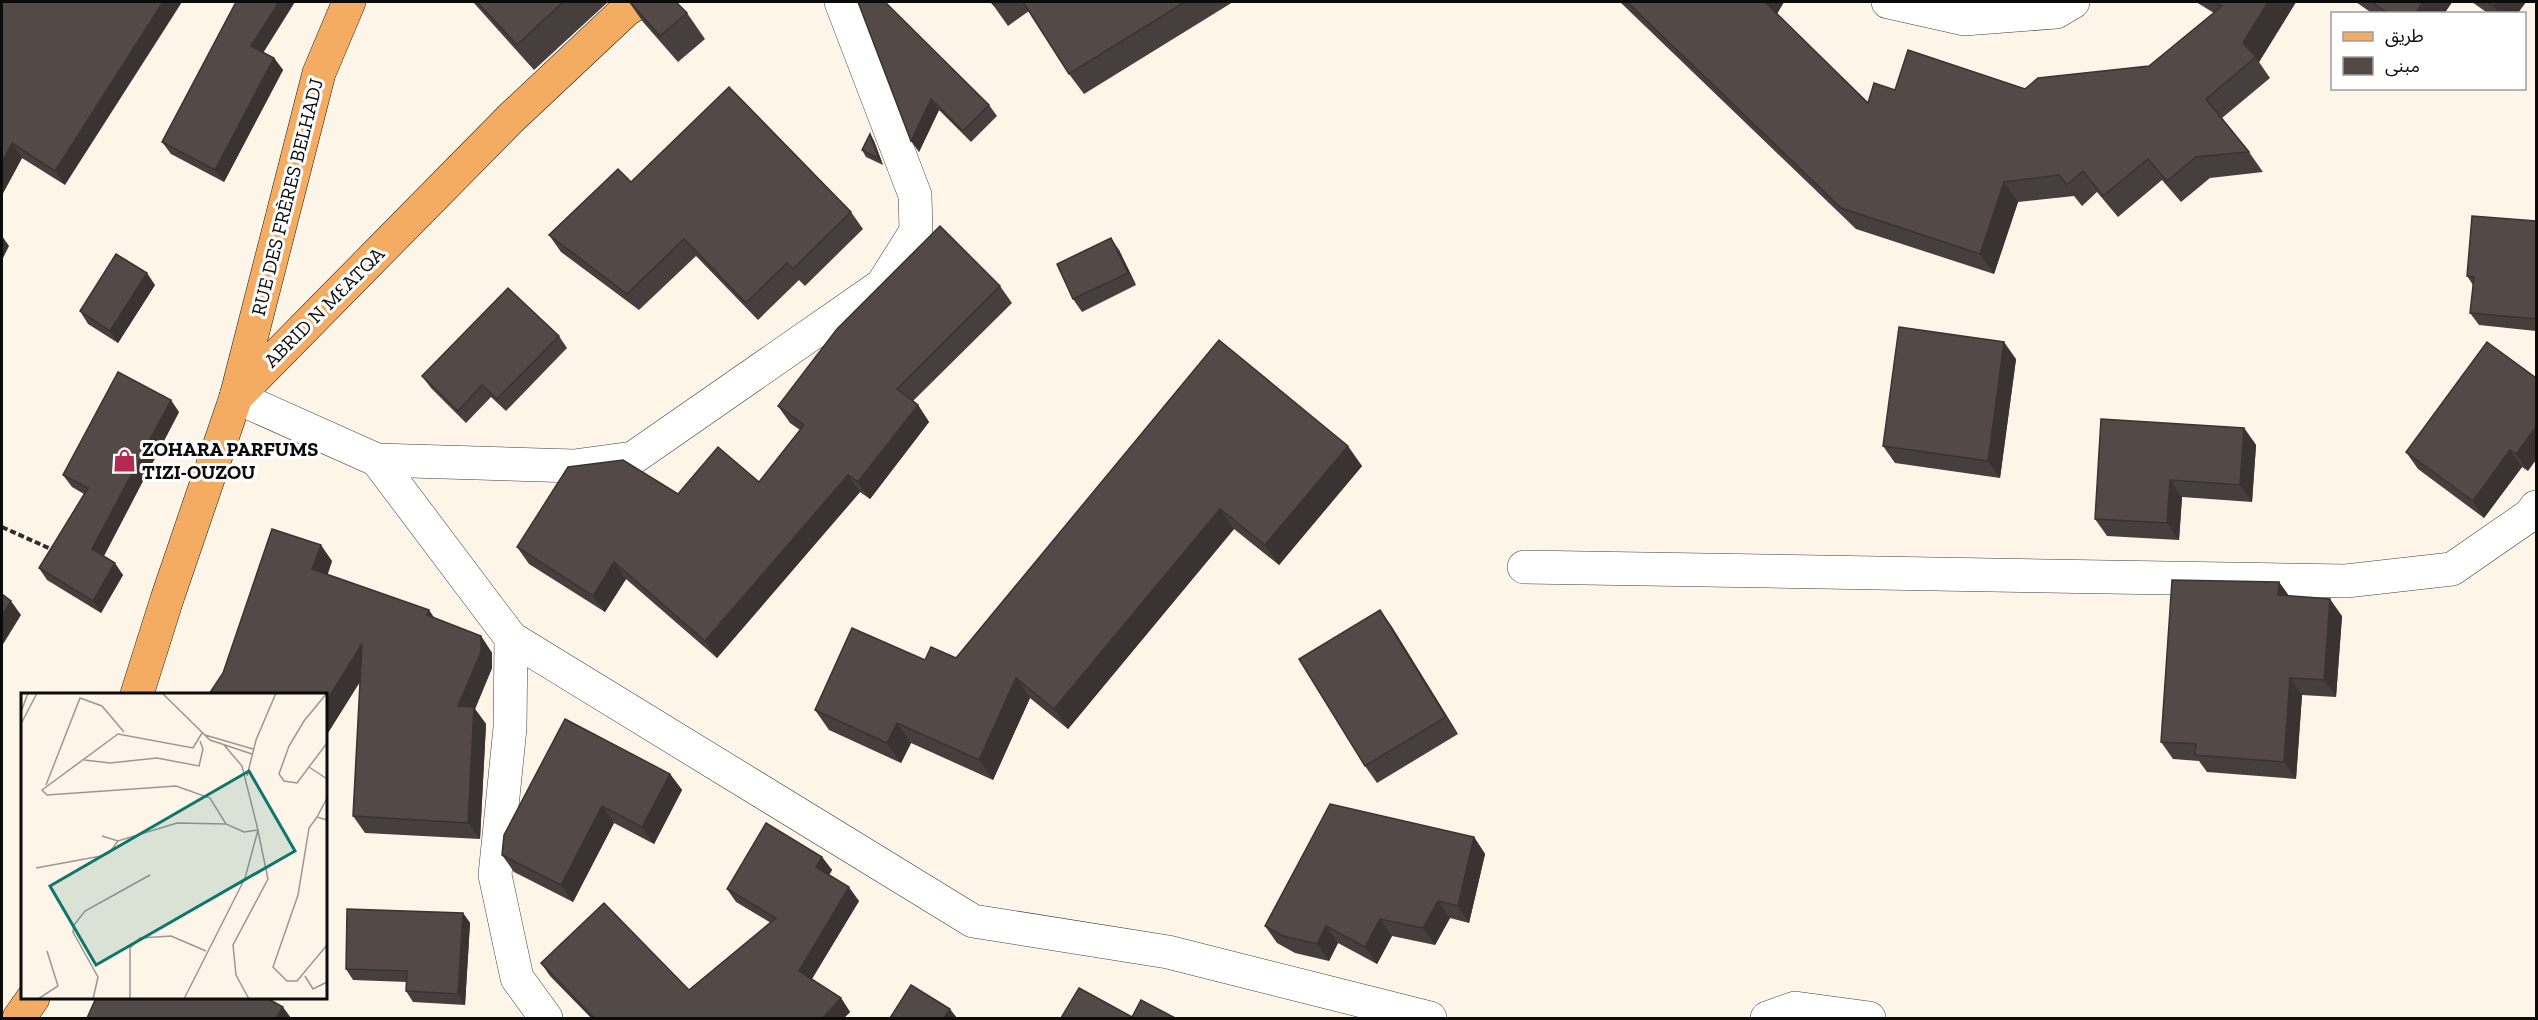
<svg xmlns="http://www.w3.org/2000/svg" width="2538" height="1020" font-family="'Zilla Slab','Noto Sans Arabic',serif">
  <rect width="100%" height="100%" fill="#fef5e9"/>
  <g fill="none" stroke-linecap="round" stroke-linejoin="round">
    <defs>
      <g id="minor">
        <path d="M1888 2 1964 19 2056 12 2073 2"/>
        <path d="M236 397 377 460 511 638 510 728 495 875 517 978 546 1018"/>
        <path d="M377 460 574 466 633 458 882 285 916 231 915 195 841 2"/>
        <path d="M1524 567 2346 581 2452 569 2530 515 2536 507"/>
        <path d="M511 638 973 921 1168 952 1430 1018"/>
        <path d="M1767 1018 1795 1008 1869 1018"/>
      </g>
      <g id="major">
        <path d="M236 397 319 73 349 2"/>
        <path d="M137 694 167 599 236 397 511 118 626 10 639 2"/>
        <path d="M19 1018 33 998"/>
      </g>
    </defs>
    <use href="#minor" stroke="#3e3e3e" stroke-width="34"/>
    <use href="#major" stroke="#1c1c1c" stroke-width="34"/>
    <path stroke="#2d2d2d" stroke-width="4" stroke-dasharray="6 3" stroke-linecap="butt" d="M2 527 53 550"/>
    <use href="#minor" stroke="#fff" stroke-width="33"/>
    <use href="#major" stroke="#f4ac63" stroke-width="33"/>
  </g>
  <g fill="#473f3d">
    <path d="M2 2 65 185 22 158 2 195Z"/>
    <path d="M473 2H608L534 70Z"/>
    <path d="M629 2H676L687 13 705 39 678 62 643 22Z"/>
    <path d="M858 2 989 105 997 116 971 142 939 110 919 152Z"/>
    <path d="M991 2H1233L1084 94 1069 74 1029 11 1008 26Z"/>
    <path d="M1620 2H1784L1777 14 1868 103 1895 90 2025 89 2149 66 2214 13 2196 2H2296L2259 62 2270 78 2222 118 2249 152 2263 172 2210 178 2181 202 2162 180 2118 217 2097 192 2082 206 2074 196 2018 202 1994 274 1856 229Z"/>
    <path d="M2356 2H2452L2444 14H2373Z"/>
    <path d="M2472 2H2526L2517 14H2489Z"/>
    <path d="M263 52 274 58 283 70 224 182 171 154 162 142Z"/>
    <path d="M870 134 874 141 883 165 866 157 862 150Z"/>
    <path d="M631 182 851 212 863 229 805 286 799 280 758 320 696 256 639 310 561 252 549 235Z"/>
    <path d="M2536 221V331L2479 325 2470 313 2473 285 2467 276Z"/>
    <path d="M1119 250 1136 285 1082 312 1073 299Z"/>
    <path d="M155 285 118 343 88 324 80 311Z"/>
    <path d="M1000 286 1012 303 913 401 918 405 929 422 870 499 860 492 717 658 626 579 605 612 529 564 517 547 678 494 759 482 800 430 790 423 778 406Z"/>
    <path d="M559 336 567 348 506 411 491 397 466 423 431 388 422 376Z"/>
    <path d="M1219 340 1362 466 1279 565 1234 529 1068 729 1030 698 993 780 911 743 901 763 829 730 815 710 925 660 956 658Z"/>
    <path d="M2016 359 2000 478 1895 463 1883 446Z"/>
    <path d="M2536 378 2528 471 2522 467 2484 518 2418 469 2406 452Z"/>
    <path d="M179 412 104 556 123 575 101 613 47 580 39 568 84 494 72 487 63 475Z"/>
    <path d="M2244 428 2256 445 2252 502 2182 497 2179 540 2107 536 2095 519Z"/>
    <path d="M332 561 327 575 481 636 492 653V668L475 709 486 724 480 839 365 833 353 816 360 682 326 736 209 694Z"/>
    <path d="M2279 582 2289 596 2342 616 2336 697 2302 695 2296 779 2207 772 2199 761 2173 759 2161 742Z"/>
    <path d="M1380 610 1392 627 1458 734 1377 783 1365 766Z"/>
    <path d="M670 774 682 790 654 844 614 823 573 902 514 872 502 855Z"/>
    <path d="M1474 837 1485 854 1469 923 1450 918 1435 945 1392 936 1377 964 1338 943 1329 961 1295 953 1277 943 1265 926Z"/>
    <path d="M822 857 832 870 829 875 859 901 812 979 841 998 850 1012 844 1018H591L550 976 541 963 689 990 771 923 736 902 727 889Z"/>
    <path d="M463 913 470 923 465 1005 413 1002 406 991 407 982 353 980 346 969Z"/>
  </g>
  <g fill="#3a3332">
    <path d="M163 2H182L65 185 55 171Z"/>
    <path d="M279 2H295L260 58 251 46Z"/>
    <path d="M1763 2H1784L1774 18Z"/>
    <path d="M2268 2H2296L2259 62 2243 43Z"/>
    <path d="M2423 2H2452L2444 14H2415Z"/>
    <path d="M2497 2H2526L2517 14H2499L2494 6Z"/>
    <path d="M274 58 283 70 224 182 215 170Z"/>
    <path d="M931 99 939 110 919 152 911 141Z"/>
    <path d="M870 134 874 141 883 165 879 159Z"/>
    <path d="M12 143 22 158 2 195V162Z"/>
    <path d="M2004 182 2018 202 1994 274 1980 254Z"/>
    <path d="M2 236 9 246 2 260Z"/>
    <path d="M1111 238 1119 250 1136 285 1128 273Z"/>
    <path d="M147 273 155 285 118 343 110 331Z"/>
    <path d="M2004 342 2016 359 2000 478 1988 461Z"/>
    <path d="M171 400 179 412 101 561 92 549Z"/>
    <path d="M918 405 929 422 870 499 858 482Z"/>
    <path d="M2536 427V460L2528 471 2516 454Z"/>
    <path d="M2244 428 2256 445 2252 502 2240 485Z"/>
    <path d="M1348 446 1362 466 1279 565 1265 545Z"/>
    <path d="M2510 450 2522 467 2484 518 2473 501Z"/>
    <path d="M848 475 860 492 717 658 705 641Z"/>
    <path d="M2170 480 2182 497 2179 540 2167 523Z"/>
    <path d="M1220 509 1234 529 1068 729 1054 709Z"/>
    <path d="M321 545 332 561 324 586 312 569Z"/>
    <path d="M614 562 626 579 605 612 593 596Z"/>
    <path d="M115 563 123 575 101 613 93 601Z"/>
    <path d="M2279 582 2291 599 2278 595Z"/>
    <path d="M2330 599 2342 616 2336 697 2324 680Z"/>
    <path d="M11 601 21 615 2 646V616Z"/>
    <path d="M429 610 440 626 427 615Z"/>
    <path d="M1380 610 1392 627 1458 734 1446 717Z"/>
    <path d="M481 636 492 653V668L475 709 486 724 480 839 468 823 458 706Z"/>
    <path d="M362 644 373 660 326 736V702Z"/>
    <path d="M1016 678 1030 698 993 780 979 760Z"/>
    <path d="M2290 678 2302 695 2296 779 2284 762Z"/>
    <path d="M897 723 911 743 901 763 887 743Z"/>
    <path d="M670 774 682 790 654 844 642 827Z"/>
    <path d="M602 806 614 823 573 902 561 885Z"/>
    <path d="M1474 837 1485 854 1469 923 1458 906Z"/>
    <path d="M822 857 832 870 825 881 816 867Z"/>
    <path d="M849 887 859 901 808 985 799 971Z"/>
    <path d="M1438 901 1450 918 1435 945 1423 928Z"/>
    <path d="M463 913 470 923 465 1005 458 994Z"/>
    <path d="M1380 919 1392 936 1377 964 1365 947Z"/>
    <path d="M1326 926 1338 943 1329 961 1317 944Z"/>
    <path d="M841 998 850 1012 844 1018H823Z"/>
    <path d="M283 1007 291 1018H276Z"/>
    <path d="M950 1009 957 1018H944Z"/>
  </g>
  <g fill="#534947" stroke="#3a3332" stroke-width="1.5">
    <path d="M2 2H163L55 171 12 143 2 162Z"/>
    <path d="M236 2H279L251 46 274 58 215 170 162 142Z"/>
    <path d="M477 2H563L517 45Z"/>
    <path d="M630 2H676L687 13 660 36Z"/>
    <path d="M858 2H885L989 105 963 131 931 99 911 141Z"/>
    <path d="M991 2H999L994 5Z"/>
    <path d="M1023 2H1185L1069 74Z"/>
    <path d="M1627 2H1765L1868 103 1874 83 1895 90 1908 50 2025 89 2038 78 2149 66 2222 6 2214 2H2268L2243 43 2256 57 2206 99 2249 152 2196 157 2167 181 2148 159 2103 196 2083 171 2067 185 2059 175 2004 182 1980 254 1841 208Z"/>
    <path d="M2372 2H2423L2415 14H2389Z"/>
    <path d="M2487 2H2497L2494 6Z"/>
    <path d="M729 87 851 212 793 269 787 263 746 303 684 239 627 294 549 235 618 169 631 182Z"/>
    <path d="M870 134 879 159 862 150Z"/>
    <path d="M2472 216 2536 221V319L2470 313 2474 277 2467 276Z"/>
    <path d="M940 226 1000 286 897 389 918 405 858 482 848 475 705 641 614 562 593 596 517 547 568 467 623 460 678 494 718 447 759 482 804 425 778 406 837 329Z"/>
    <path d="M1111 238 1128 273 1073 299 1057 264Z"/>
    <path d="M116 254 147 273 110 331 80 311Z"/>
    <path d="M508 288 559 336 497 399 482 385 458 411 422 376Z"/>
    <path d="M1899 327 2004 342 1988 461 1883 446Z"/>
    <path d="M1219 340 1348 446 1265 545 1220 509 1054 709 1016 678 979 760 897 723 887 743 815 710 852 628 925 660 931 647 956 658Z"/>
    <path d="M2487 342 2536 378V427L2516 454 2510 450 2473 501 2406 452Z"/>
    <path d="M118 372 171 400 92 549 115 563 93 601 39 568 88 488 63 475Z"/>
    <path d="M2101 419 2244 428 2240 485 2170 480 2167 523 2095 519Z"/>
    <path d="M272 529 321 545 312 569 429 610 427 615 481 636V652L458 706 474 707 468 823 353 816 362 644 326 702V694H209L223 673Z"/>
    <path d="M2172 580 2279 582 2278 595 2330 599 2324 680 2290 678 2284 762 2195 755 2196 744 2161 742Z"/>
    <path d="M2 594 11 601 2 616Z"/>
    <path d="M1380 610 1446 717 1365 766 1299 659Z"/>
    <path d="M565 719 670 774 642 827 602 806 561 885 502 855 504 835Z"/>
    <path d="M1330 804 1474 837 1458 906 1438 901 1423 928 1380 919 1365 947 1326 926 1317 944 1283 936 1265 926Z"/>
    <path d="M766 823 822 857 816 867 849 887 799 971 841 998 823 1018H594L541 963 604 903 689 990 776 918 727 889Z"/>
    <path d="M347 909 463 913 458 994 406 991 407 971 346 969Z"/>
    <path d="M911 985 950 1009 944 1018H890Z"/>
    <path d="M1079 988 1132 1017 1141 1000 1175 1018H1061Z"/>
    <path d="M96 998H267L283 1007 276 1018H87Z"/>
  </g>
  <defs>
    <symbol id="shop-bare" viewBox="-9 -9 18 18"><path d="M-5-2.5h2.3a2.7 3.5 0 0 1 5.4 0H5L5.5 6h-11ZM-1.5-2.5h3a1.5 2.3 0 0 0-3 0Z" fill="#b52852" stroke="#fff" stroke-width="2.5" paint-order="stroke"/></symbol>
  </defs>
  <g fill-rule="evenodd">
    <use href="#shop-bare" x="108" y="444" width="33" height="33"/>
  </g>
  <g text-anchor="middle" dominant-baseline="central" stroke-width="6" stroke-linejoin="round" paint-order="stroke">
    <g font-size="20" fill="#0b0b0b" stroke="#fff">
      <text transform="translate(287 197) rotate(-76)">RUE DES FRÈRES BELHADJ</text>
      <text transform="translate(324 307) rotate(-45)">ABRID N MƐATQA</text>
    </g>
    <g font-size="20" font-weight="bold" fill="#0b0b0b" stroke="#fff" text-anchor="start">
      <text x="142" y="449">ZOHARA PARFUMS<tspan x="142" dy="23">TIZI-OUZOU</tspan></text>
    </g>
  </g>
  <g transform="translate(21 693)">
    <rect width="306" height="306" fill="#fef5e9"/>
    <path fill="none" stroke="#9d9790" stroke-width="1.5" d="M141 0 189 47 231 61M306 0 283 28 268 53 258 81 263 88 276 90 306 50M0 19 7 0M0 31 16 0M181 40 172 55 97 41 21 97 26 102 155 93 189 105 205 131 223 139 237 137M184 42 232 56M63 67 89 70 136 65 178 73 182 56 179 48M288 74 306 86M226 83 235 47 255 0M25 92 59 5 81 13 103 39M306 105 296 124 306 127M296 124 288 135 277 202 252 274 266 288H276L306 252M81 143 97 148 156 130 205 131M15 175 80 163 88 160 97 148M284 283 292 296 306 289M17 306 37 293 26 258M72 306 77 284 52 239 53 232 64 218 129 182M109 306V255L119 245 150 243 185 258M163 306 224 185 237 137 221 73 203 52M228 306 215 282 212 252 247 186 237 138"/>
    <path fill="#0f766e" fill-opacity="0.15" stroke="#0f766e" stroke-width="3" d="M228 78 274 158 75 272 29 193Z"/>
    <rect width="306" height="306" fill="none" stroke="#0b0b0b" stroke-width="3"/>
  </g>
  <rect width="2538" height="1020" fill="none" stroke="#0b0b0b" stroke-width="6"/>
  <rect x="2331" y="12" width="195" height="78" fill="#ffffff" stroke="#9d9d9d" stroke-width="1.5"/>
  <rect x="2343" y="32" width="30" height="9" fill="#f4ac63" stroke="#9d9d9d" stroke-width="1.5"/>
  <text x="2385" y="42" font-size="18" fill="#0b0b0b">طريق</text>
  <rect x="2343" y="57" width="30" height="18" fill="#534947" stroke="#9d9d9d" stroke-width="1.5"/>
  <text x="2385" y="72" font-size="18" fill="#0b0b0b">مبنى</text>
</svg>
